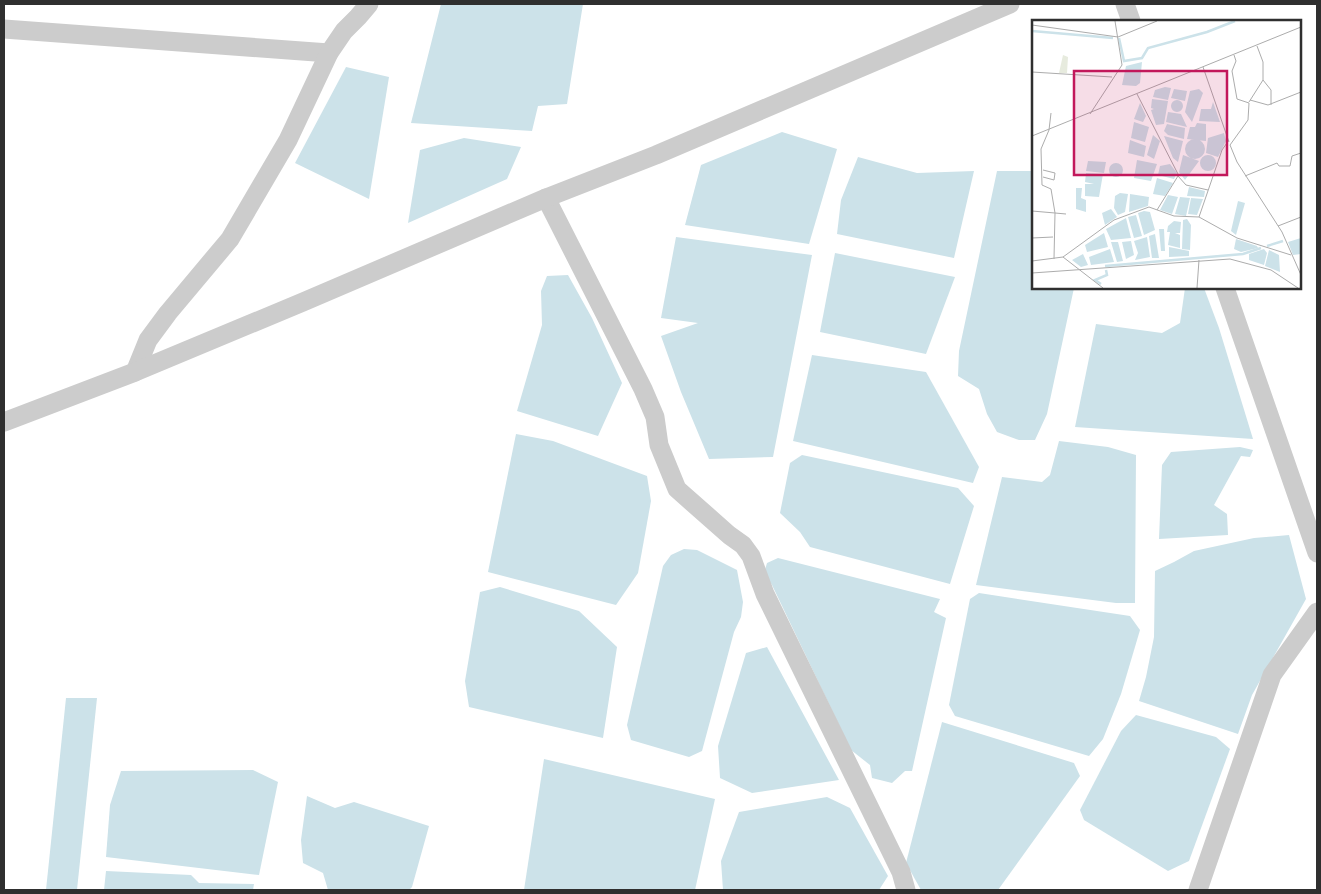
<svg xmlns="http://www.w3.org/2000/svg" width="1321" height="894" font-family="Ubuntu,sans-serif">
  <rect width="100%" height="100%" fill="#fff"/>
  <g fill="#cce2e9">
    <path d="M441 4H583L567 104 538 106 532 131 411 123Z"/>
    <path d="M346 67 389 77 369 199 295 163Z"/>
    <path d="M782 132 837 149 809 244 685 225 701 165Z"/>
    <path d="M464 138 521 147 507 179 408 223 420 150Z"/>
    <path d="M858 157 917 173 974 171 954 258 837 234 841 200Z"/>
    <path d="M997 171H1033L1034 288H1074L1047 414 1035 440H1019L997 432 987 414 979 389 958 376 959 351Z"/>
    <path d="M676 237 812 255 773 457 709 459 681 392 661 336 698 323 661 318Z"/>
    <path d="M835 253 955 277 926 354 820 332Z"/>
    <path d="M568 275 592 318 622 383 598 436 517 411 542 325 541 291 547 276Z"/>
    <path d="M1185 288H1204L1219 328 1253 439 1075 427 1096 324 1162 333 1180 323Z"/>
    <path d="M812 355 926 372 979 467 973 483 793 441Z"/>
    <path d="M516 434 553 441 647 476 651 501 638 573 616 605 488 572Z"/>
    <path d="M1059 441 1108 447 1136 455 1135 603H1116L976 585 1002 477 1042 482 1050 475Z"/>
    <path d="M1240 447 1253 450 1250 457 1241 456 1214 505 1227 514 1228 535 1159 539 1162 465 1171 452Z"/>
    <path d="M802 455 958 488 974 506 950 584 810 547 800 532 780 513 790 463Z"/>
    <path d="M1289 535 1306 599 1252 695 1238 734 1139 701 1146 677 1154 637 1155 571 1174 562 1194 551 1254 538Z"/>
    <path d="M684 549 697 550 737 570 743 602 741 617 734 632 702 751 689 757 631 740 627 725 663 566 671 555Z"/>
    <path d="M778 558 940 599 934 612 946 618 912 771H905L892 783 872 778 870 765 851 750 772 585 764 573 767 563Z"/>
    <path d="M500 587 579 611 617 647 603 738 469 707 465 681 480 592Z"/>
    <path d="M979 593 1130 616 1140 630 1121 694 1103 739 1089 756 955 716 949 705 970 599Z"/>
    <path d="M767 647 839 780 752 793 720 778 718 746 746 653Z"/>
    <path d="M66 698H97L77 890H46Z"/>
    <path d="M1136 715 1216 737 1230 749 1189 861 1168 871 1084 820 1080 810 1121 731Z"/>
    <path d="M942 722 1074 763 1080 776 998 890H921L906 863Z"/>
    <path d="M544 759 715 799 695 890H524Z"/>
    <path d="M253 770 278 782 259 875 106 857 110 805 121 771Z"/>
    <path d="M307 796 335 808 354 802 429 826 412 887 409 890H328L323 873 303 863 301 840Z"/>
    <path d="M827 797 850 808 888 876 879 890H723L721 861 739 812Z"/>
    <path d="M106 871 191 875 199 883 254 884 253 890H104Z"/>
  </g>
  <g fill="none" stroke-linecap="round" stroke-linejoin="round">
    <g stroke="#ccc" stroke-width="19">
      <path d="M1125 4 1131 21"/>
      <path d="M4 29 329 53"/>
      <path d="M546 198 643 389 655 417 659 445 677 489 729 535 743 545 751 556 765 594 901 872 906 890"/>
      <path d="M1225 288 1317 553"/>
      <path d="M135 372 148 340 168 313 230 239 288 140 329 53 344 31 358 17 369 4"/>
      <path d="M4 422 135 372 303 302 546 198 656 155 1010 4"/>
      <path d="M1198 890 1272 675 1317 612"/>
    </g>
  </g>
  <g transform="translate(1032 20)">
    <rect width="269" height="269" fill="#fff"/>
    <path d="M31 35 36 37 35 53H27Z" fill="#e7ebde"/>
    <path d="M110 42 108 63 104 66 90 65 94 46ZM133 67 139 68 136 80 121 77 123 70ZM142 69 155 71 153 81 139 78ZM167 69 171 73 160 102 153 92 158 71ZM120 79 136 81 132 104 124 105 119 90 122 89 119 88ZM139 86a6 6 0 1 1 12 0a6 6 0 1 1-12 0ZM181 82 188 102 167 101 169 89H179ZM108 83 114 96 111 102 102 99ZM136 92 149 94 155 107 134 102ZM102 102 117 107 113 122 99 118ZM165 103 174 104V121L155 119 158 107H163ZM135 104 153 108 152 119 136 115 132 111ZM192 113 194 121 186 137 174 133 176 118ZM121 115 128 121 122 139 115 135ZM132 116 151 121 146 142 141 138ZM153 129a10 10 0 1 1 20 0a10 10 0 1 1-20 0ZM98 120 114 126 112 137 96 133ZM151 135 167 141 153 160 147 152ZM168 143a8 8 0 1 1 16 0a8 8 0 1 1-16 0ZM105 140 125 144 119 161 102 158ZM56 141 74 142 72 153 54 151ZM77 150a7 7 0 1 1 14 0a7 7 0 1 1-14 0ZM138 144 145 153 142 159 126 155 128 146ZM54 153 71 154 67 177 53 176V164H62L53 162ZM125 158 141 163 133 176 121 174ZM157 167 173 171 172 177 155 176ZM50 168 49 178 54 180V192L44 189V168ZM88 173 96 174 93 192 86 195 82 188 83 176ZM98 174 117 177 116 186 97 192ZM136 175 146 177 140 194 128 190ZM148 177 158 178 154 196 143 194ZM159 178 171 179 165 195 156 194ZM206 181 213 183 204 215 199 211ZM79 189 85 197 73 205 70 193ZM112 191 118 192 123 210 112 215 106 193ZM104 195 110 216 102 218 96 197ZM94 198 99 218 79 220 74 209ZM155 199 159 205 158 230 150 229 151 200ZM142 201 149 202 148 213H143L148 215V228L136 225 138 212H135L136 206ZM127 209H132L133 231H129ZM72 213 76 227 55 232 53 225ZM123 214 127 238H120L117 216ZM115 217 118 237 103 240 106 233 102 221ZM269 218V234L261 235 256 222ZM204 219 225 226 226 228 209 232 202 229ZM99 221 102 235 94 239 90 222ZM79 222H86L91 241 85 242ZM137 227 157 231V236L137 237ZM78 229 82 242 59 245 57 237ZM232 229 235 233 232 245 217 240V234ZM237 230 247 235 248 252 233 246ZM51 234 56 245 49 247 40 240Z" fill="#cce2e9"/>
    <path fill="none" stroke="#cce2e9" stroke-width="2.5" d="M0 11 81 18M87 18 92 41 110 38 116 28 175 12 203 1M235 226 251 221M73 246 211 234 229 228M69 264 63 260 75 255 74 250"/>
    <path fill="none" stroke="#acacac" stroke-width="1" d="M0 5 86 17 125 1M225 26 231 42V60L239 70V85M202 35 204 41 200 51 205 79 217 83 216 100 198 125 205 142 250 212 269 255M171 47 197 122M0 52 80 57M105 74 147 156M218 80 236 85 269 72M217 82 231 60M19 93 17 110 9 129 10 165 19 169 23 193 34 194M58 94 90 45 83 1M0 116 269 7M11 150 23 153 22 160 11 157M213 156 245 143 247 146H258L260 136 269 133M125 190 146 156 154 165 176 170M0 191 23 193 22 239M167 197 190 130 197 120M246 206 269 197M0 218 21 217M31 237 82 200 117 187 142 196 167 197 205 218 259 235M0 241 31 237 71 268M0 253 198 239 239 250 266 268M165 268 167 240"/>
    <path fill="#c2185b" fill-opacity="0.15" stroke="#c2185b" stroke-width="2.5" d="M42 51H195V155H42Z"/>
    <rect width="269" height="269" fill="none" stroke="#2f2f2f" stroke-width="2.5"/>
  </g>
  <rect width="1321" height="894" fill="none" stroke="#2f2f2f" stroke-width="10"/>
</svg>
